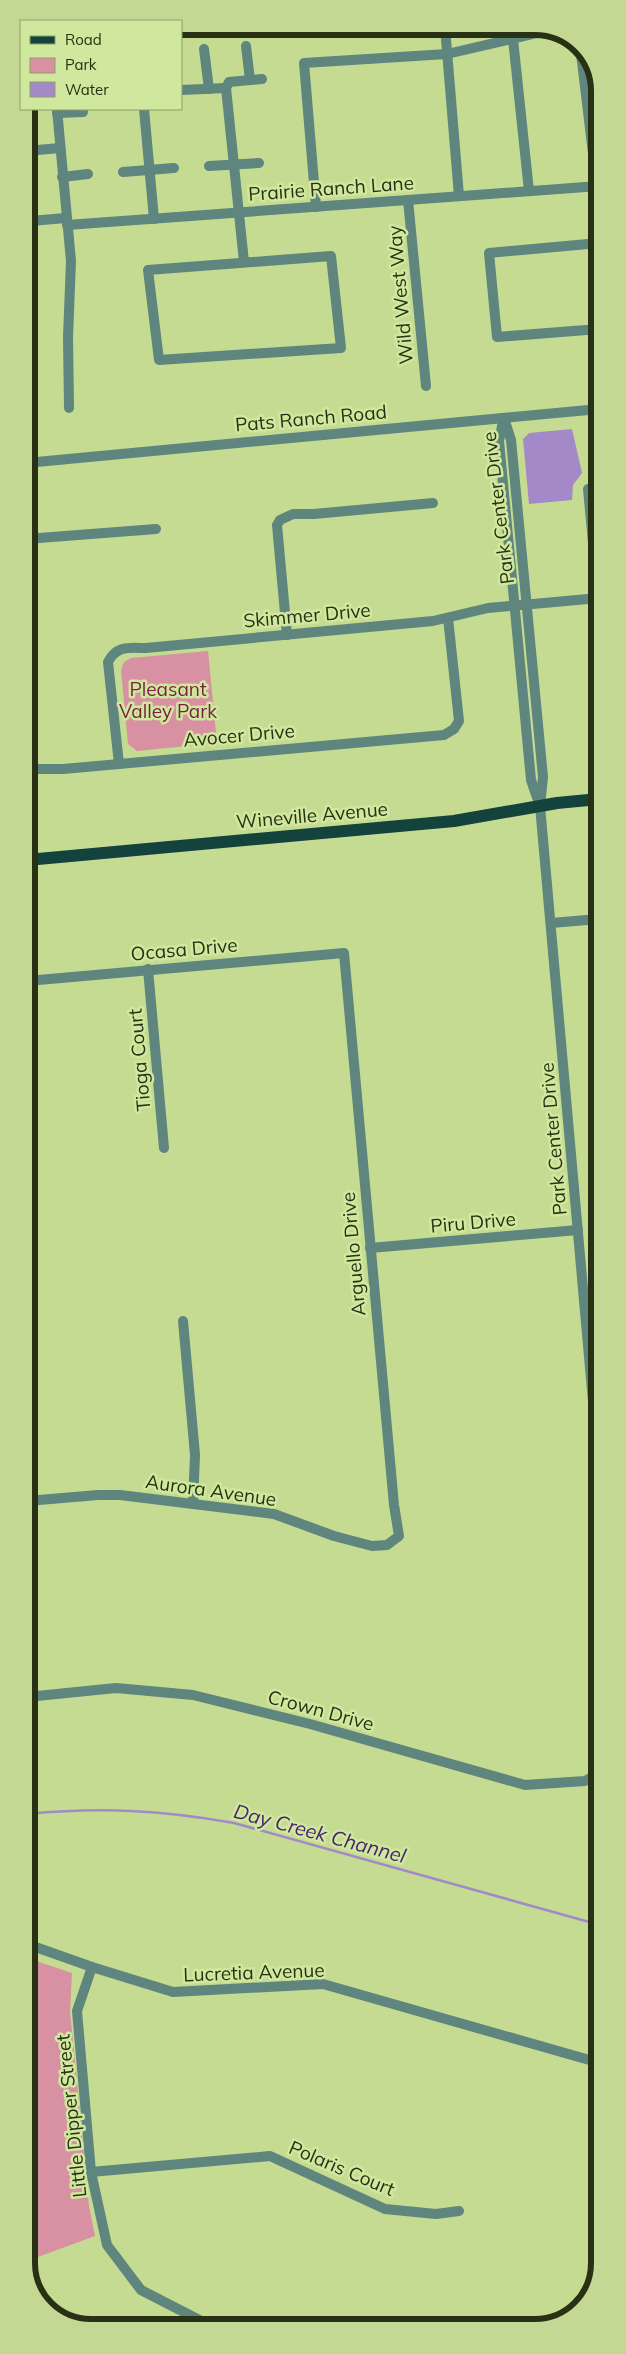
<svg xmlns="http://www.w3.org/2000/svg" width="626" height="2354" font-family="Mulish,sans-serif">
  <rect width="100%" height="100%" fill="#c4db91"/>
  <g fill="#d890a3">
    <path d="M208 651 217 743 137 751 128 744 121 670 124 662 131 658Z"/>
    <path d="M27 1958 72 1973 70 2011 89 2206 95 2236 27 2261Z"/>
  </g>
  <path fill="#a389c8" d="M572 429 582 473 573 485 572 500 529 504 523 439 529 433Z"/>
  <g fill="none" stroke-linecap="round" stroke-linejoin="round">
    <path stroke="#a389c8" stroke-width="2.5" d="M27 1814C101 1807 161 1810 234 1823L600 1925"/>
    <g stroke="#5e857e" stroke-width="10">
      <path d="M445 27 459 196"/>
      <path d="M513 39 529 191"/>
      <path d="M580 45 599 204"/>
      <path d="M246 46 250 80"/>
      <path d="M204 49 209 89"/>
      <path d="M226 88 244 262"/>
      <path d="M226 88 229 82 262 79"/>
      <path d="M181 90 226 88"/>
      <path d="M57 109 71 261 68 337 69 408"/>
      <path d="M144 109 154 219"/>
      <path d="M57 113 83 112"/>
      <path d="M26 151 60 148"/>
      <path d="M209 166 259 163"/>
      <path d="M123 172 174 168"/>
      <path d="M62 177 88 174"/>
      <path d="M408 200 426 386"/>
      <path d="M316 207 304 63 447 54 550 30"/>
      <path d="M30 221 66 218"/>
      <path d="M67 225 599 186"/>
      <path d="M599 243 489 253 497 337 599 329"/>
      <path d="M331 256 341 348 159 360 148 270Z"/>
      <path d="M504 418 511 440 543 777 540 806 599 1469"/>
      <path d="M503 421 499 441 531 780 539 803"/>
      <path d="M26 463 599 409"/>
      <path d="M599 488 588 489 599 607"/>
      <path d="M26 539 156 529"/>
      <path d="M287 635 277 525 280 520 293 514H314L433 503"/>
      <path d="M119 764 108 662C117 645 129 648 146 648L433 621 488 608 599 598"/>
      <path d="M27 769H63L444 735 454 729 459 721 448 618"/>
      <path d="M551 923 599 919"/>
      <path d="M148 969 164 1148"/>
      <path d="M27 981 344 953 394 1505 399 1536 387 1545 372 1546 334 1536 274 1514 120 1495H98L27 1501"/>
      <path d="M370 1248 578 1230"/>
      <path d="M183 1321 195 1455 193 1504"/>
      <path d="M27 1697 116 1688 193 1695 310 1724 525 1785 585 1781 599 1773"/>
      <path d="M27 1944 92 1967 173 1992 323 1984 600 2063"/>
      <path d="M92 1967 77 2011 91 2172 107 2245 141 2290 213 2327"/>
      <path d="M91 2172 270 2156 385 2209 436 2214 459 2211"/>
    </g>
    <path stroke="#14423c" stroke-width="12" d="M27 860 454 821 557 803 599 799"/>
  </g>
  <g text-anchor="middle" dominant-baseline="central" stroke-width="5" stroke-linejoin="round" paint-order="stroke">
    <g font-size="19" fill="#283113" stroke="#d0e89e">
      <text transform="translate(331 188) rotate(-4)">Prairie Ranch Lane</text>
      <text transform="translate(400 295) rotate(-95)">Wild West Way</text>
      <text transform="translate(311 418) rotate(-5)">Pats Ranch Road</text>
      <text transform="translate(498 508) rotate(-97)">Park Center Drive</text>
      <text transform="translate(307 615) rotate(-5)">Skimmer Drive</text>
      <text transform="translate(239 735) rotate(-5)">Avocer Drive</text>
      <text transform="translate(312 815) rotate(-5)">Wineville Avenue</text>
      <text transform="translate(184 949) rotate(-5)">Ocasa Drive</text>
      <text transform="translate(139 1060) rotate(-95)">Tioga Court</text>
      <text transform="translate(553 1139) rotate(-95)">Park Center Drive</text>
      <text transform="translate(473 1222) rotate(-5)">Piru Drive</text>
      <text transform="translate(353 1254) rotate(-95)">Arguello Drive</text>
      <text transform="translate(211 1490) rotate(8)">Aurora Avenue</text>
      <text transform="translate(321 1710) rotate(15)">Crown Drive</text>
      <text transform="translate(254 1972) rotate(-2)">Lucretia Avenue</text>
      <text transform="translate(71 2116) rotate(-96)">Little Dipper Street</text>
      <text transform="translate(342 2168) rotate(23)">Polaris Court</text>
    </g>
    <g font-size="19" fill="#781f40" stroke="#d0e89e">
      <text x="168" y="689">Pleasant<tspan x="168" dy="22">Valley Park</tspan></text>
    </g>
    <g font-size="20" font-style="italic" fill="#47226e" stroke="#d0e89e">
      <text transform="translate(320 1833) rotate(15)">Day Creek Channel</text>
    </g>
  </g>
  <path d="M0 0H626V2354H0ZM91 35H535A56 56 0 0 1 591 91V2263A56 56 0 0 1 535 2319H91A56 56 0 0 1 35 2263V91A56 56 0 0 1 91 35Z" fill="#c3d993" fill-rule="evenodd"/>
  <path fill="none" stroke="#283113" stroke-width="6" d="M91 35H535A56 56 0 0 1 591 91V2263A56 56 0 0 1 535 2319H91A56 56 0 0 1 35 2263V91A56 56 0 0 1 91 35Z"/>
  <rect x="20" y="20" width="162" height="90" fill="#d0e89e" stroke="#8d9f66"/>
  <rect x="30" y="36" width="25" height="8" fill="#14423c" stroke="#8d9f66"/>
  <text x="65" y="45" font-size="15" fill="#283113">Road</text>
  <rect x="30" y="58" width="25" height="15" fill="#d890a3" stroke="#8d9f66"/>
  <text x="65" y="70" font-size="15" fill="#283113">Park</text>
  <rect x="30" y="82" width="25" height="15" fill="#a389c8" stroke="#8d9f66"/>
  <text x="65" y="95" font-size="15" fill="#283113">Water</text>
</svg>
